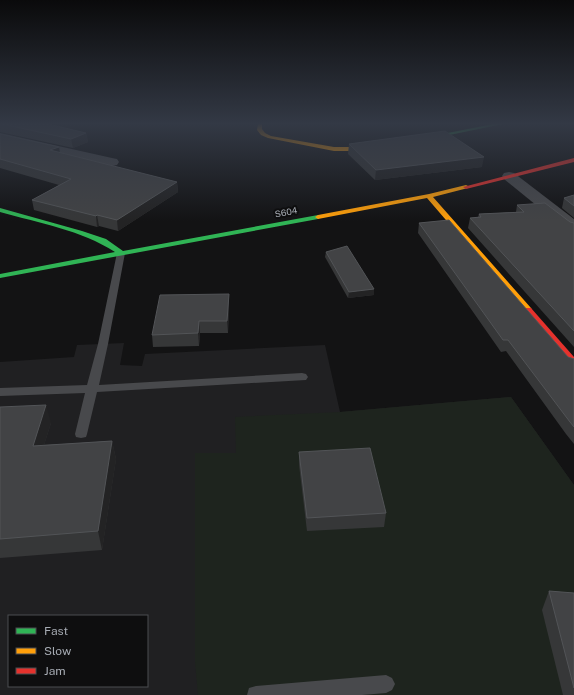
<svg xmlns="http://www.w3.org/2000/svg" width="574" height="695" font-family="'Public Sans',sans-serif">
  <rect width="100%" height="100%" fill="#131314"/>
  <path fill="#202022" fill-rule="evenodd" d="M124 343 120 365 142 366 145 354 325 345 340 412 511 397 574 485V695H0V362L74 357 77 345ZM9 616H147V686H9Z"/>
  <path fill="#1e241e" d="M511 397 574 485V695H198L195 662V453H236L235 417 340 412Z"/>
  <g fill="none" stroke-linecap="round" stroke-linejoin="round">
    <g fill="#48494c" fill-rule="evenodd">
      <path d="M121 250 125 253 108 344 99 385 302 373 306 374 308 377 306 380 97 392 87 434 86 437 81 438 76 437 75 434 85 393 0 396V388L87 385 98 344 117 253Z"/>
      <path d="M386 675 392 678 395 684 392 690 386 693 362 695H247L249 688 256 686Z"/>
    </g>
    <g fill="#48494c" fill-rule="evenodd">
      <path d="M0 133 112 158 117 159 119 162 117 165 112 166 0 141Z"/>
      <path d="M509 172 514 173 574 219V232L568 231 504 179 502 176 504 173Z"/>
    </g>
    <g fill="#30b455" fill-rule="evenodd">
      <path d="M493 124H503L420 141 417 139Z"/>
      <path d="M0 208 82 231 106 239 123 251 318 215 321 217 318 219 0 278V274L115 252C81 230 39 223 0 212Z"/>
    </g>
    <g fill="#ff9f0a" fill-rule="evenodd">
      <path d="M258 124H262V129L265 133 271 136 334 147H349L378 143 381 145 349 151H334L268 138 261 135 257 130Z"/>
      <path d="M466 185 468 186V188L433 197 531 308 532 310 531 312H525L427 198 318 219 315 217 318 215 429 194Z"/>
    </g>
    <g fill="#e5322d" fill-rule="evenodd">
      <path d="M574 158V162L466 189 463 187Z"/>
      <path d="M525 308H531L574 357V366L571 365 525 312 524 310Z"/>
    </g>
  </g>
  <g fill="#363738">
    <path d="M0 124H48L86 133 88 142 73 148 0 132Z"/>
    <path d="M0 134 59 147 60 153 177 182 178 192 118 231 99 226 97 227 34 210 32 200 59 185 0 168Z"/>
    <path d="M349 144 482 167 375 180 348 154Z"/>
    <path d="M574 195V218L562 208 564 198Z"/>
    <path d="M517 205 570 222 574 223V347L468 228 470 218 478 217 479 214 516 212Z"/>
    <path d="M419 223 568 357 574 359V444L566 434 506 351 501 352 418 233Z"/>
    <path d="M326 252 374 289V295L348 298 325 257Z"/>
    <path d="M229 294V305L228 333H200L199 346 153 347 152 335Z"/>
    <path d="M0 407 51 423 44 445 112 441 116 459 102 550 0 558Z"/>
    <path d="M299 452 386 513 384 527 307 531 299 465Z"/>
    <path d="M549 591 574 593V695H563L542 610Z"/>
  </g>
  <g fill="#232324">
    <path d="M86 133 88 142 73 148 71 139Z"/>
    <path d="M59 147 60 156 50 150Z"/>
    <path d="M484 157 482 167 375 180 376 170Z"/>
    <path d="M177 182 178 192 118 231 117 220Z"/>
    <path d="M97 215 99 226 97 227 96 216Z"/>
    <path d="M374 289V295L348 298 349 292Z"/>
    <path d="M229 294V305L228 333 227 321Z"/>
    <path d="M199 321 200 333 199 346 198 333Z"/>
    <path d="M46 405 51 423 38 464 33 446Z"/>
    <path d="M112 441 116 459 102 550 98 531Z"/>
  </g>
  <g fill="#424345" stroke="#525457">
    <path d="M2 124H48L86 133 71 139Z"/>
    <path d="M445 131 484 157 376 170 349 144Z"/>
    <path d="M0 134 59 147 50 150 177 182 117 220 97 215 96 216 32 200 71 179 0 159Z"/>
    <path d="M574 195V206L564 198Z"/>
    <path d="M545 203 570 222 574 223V331L470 218 481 217 479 214 524 212 517 205Z"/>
    <path d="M449 220 568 357 574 359V427L570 422 508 340H503L419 223Z"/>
    <path d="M347 246 374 289 349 292 326 252Z"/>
    <path d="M229 294 227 321H199L198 333 152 335 160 295Z"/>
    <path d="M46 405 33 446 112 441 98 531 0 539V407Z"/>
    <path d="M370 448 386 513 307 518 299 452Z"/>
    <path d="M549 591 574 593V688Z"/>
  </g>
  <linearGradient id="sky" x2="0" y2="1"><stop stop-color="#0a0a0b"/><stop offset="0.56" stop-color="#333945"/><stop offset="1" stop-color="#333945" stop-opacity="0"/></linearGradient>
  <rect width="574" height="221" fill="url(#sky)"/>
  <g text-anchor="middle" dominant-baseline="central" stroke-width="4" stroke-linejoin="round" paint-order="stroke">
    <g font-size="9" fill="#a6abb3" stroke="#0e0e0f">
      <text transform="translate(286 212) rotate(-11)">S604</text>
    </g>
  </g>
  <rect x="8" y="615" width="140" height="72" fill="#0e0e0f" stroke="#4b4d51"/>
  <rect x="16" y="628" width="20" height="6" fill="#30b455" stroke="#4b4d51"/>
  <text x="44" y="635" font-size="12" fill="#a6abb3">Fast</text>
  <rect x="16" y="648" width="20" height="6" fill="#ff9f0a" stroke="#4b4d51"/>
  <text x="44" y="655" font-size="12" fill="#a6abb3">Slow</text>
  <rect x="16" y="668" width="20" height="6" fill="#e5322d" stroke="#4b4d51"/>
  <text x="44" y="675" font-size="12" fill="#a6abb3">Jam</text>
</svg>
